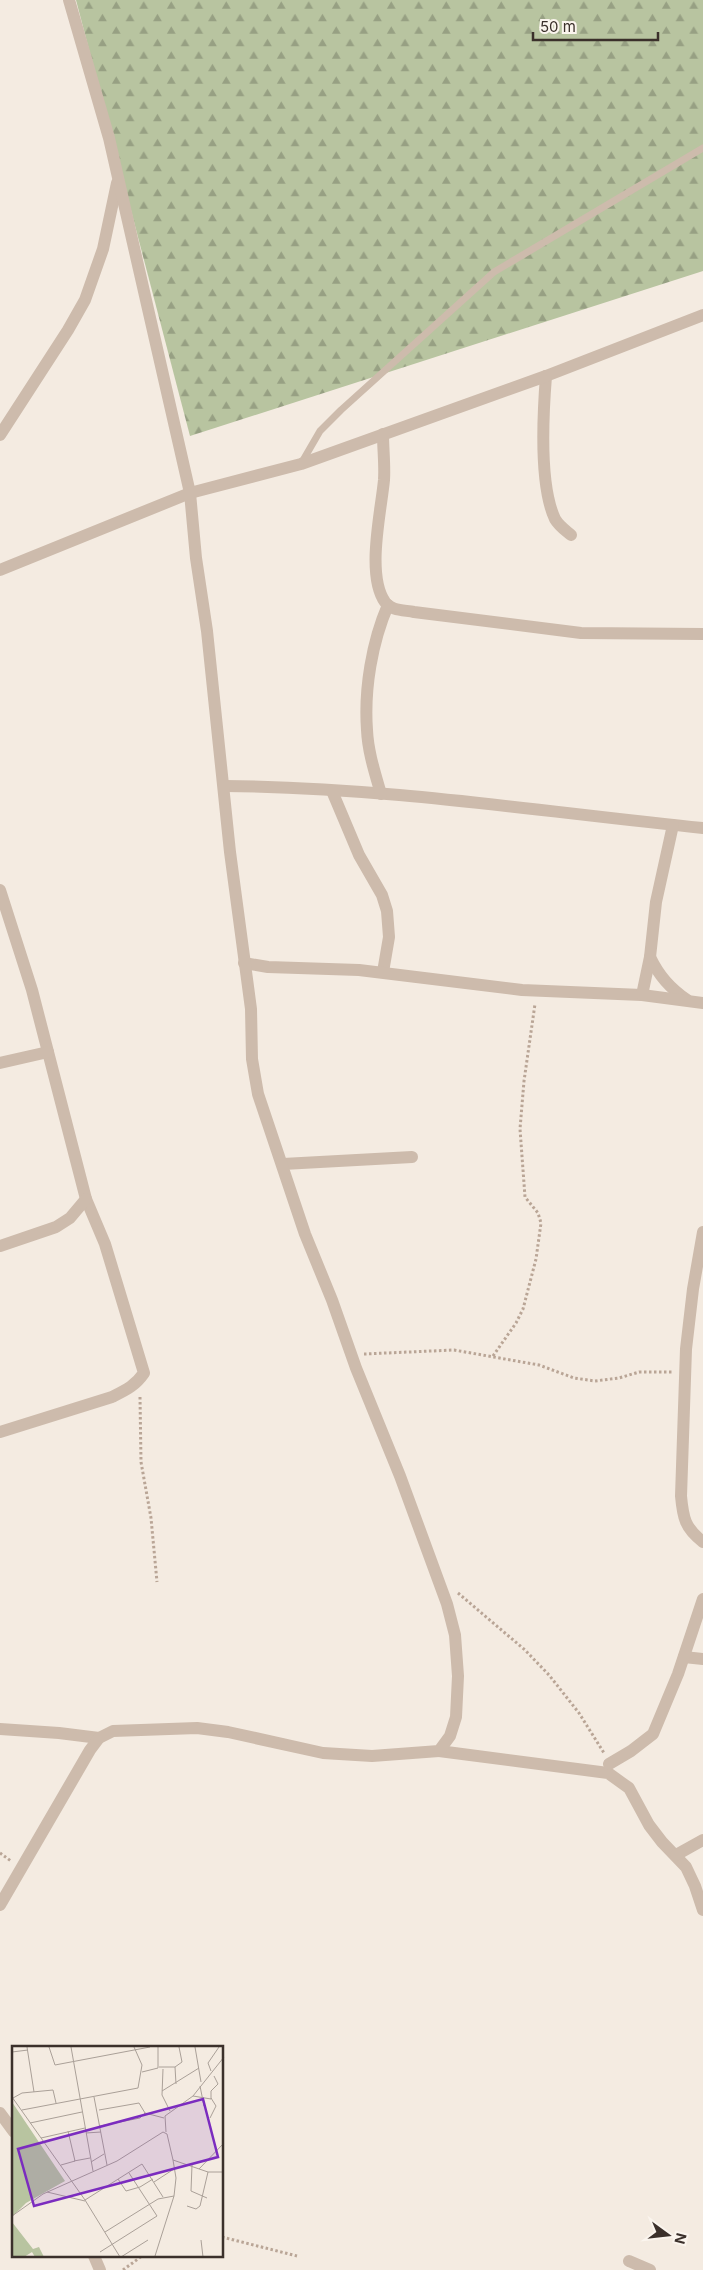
<svg xmlns="http://www.w3.org/2000/svg" width="703" height="2270" font-family="Inter,sans-serif">
  <defs>
    <pattern id="forest-firs" width="22" height="20" patternUnits="userSpaceOnUse" patternTransform="scale(1.25)"><rect width="22" height="20" fill="#b8c4a0"/><path d="M5 1l3.5 6h-7zM16 11l3.5 6h-7z" fill="#97a083"/></pattern>
  </defs>
  <rect width="100%" height="100%" fill="#f4ebe1"/>
  <path fill="url(#forest-firs)" d="M76 0H703V271L190 436Z"/>
  <g fill="none" stroke-linecap="round" stroke-linejoin="round">
    <g stroke="#b9a596" stroke-width="3" stroke-dasharray="2.5 2.5" stroke-linecap="butt">
      <path d="M364 1354 454 1350 539 1365 574 1378 595 1381 619 1378 639 1372H673"/>
      <path d="M493 1356 516 1323 523 1309 536 1259 541 1223 538 1213 525 1197 520 1129 524 1081 535 1004"/>
      <path d="M140 1397 141 1462 151 1518 157 1582"/>
      <path d="M458 1593 525 1650 549 1675 579 1713 604 1753"/>
      <path d="M0 1853 11 1861"/>
      <path d="M222 2237 297 2256"/>
      <path d="M123 2270 142 2256"/>
    </g>
    <path stroke="#cdbbac" stroke-width="7" d="M302 462 320 431 341 410 494 272 703 148"/>
    <g stroke="#cdbbac" stroke-width="12">
      <path d="M546 376C543 414 539 485 555 519 559 526 565 530 571 535"/>
      <path d="M383 434C383 449 385 465 384 480 381 512 366 575 385 602 391 611 404 610 414 612L581 633 703 634"/>
      <path d="M0 435 68 330 85 300 103 249 117 183"/>
      <path d="M225 786C385 787 544 812 703 828"/>
      <path d="M332 791 359 855 382 895 387 911 389 937 383 972"/>
      <path d="M381 794C375 773 368 752 367 730 364 689 372 642 388 605"/>
      <path d="M0 890 32 990 86 1199 105 1244 144 1373C135 1386 126 1390 112 1397L0 1432"/>
      <path d="M650 957C659 976 670 988 687 1000"/>
      <path d="M244 963 268 967 359 970 522 990 642 995 703 1003"/>
      <path d="M642 995 650 957 656 902 673 825"/>
      <path d="M0 1063 48 1052"/>
      <path d="M283 1164 412 1157"/>
      <path d="M703 1232 693 1289 686 1349 681 1496C683 1518 685 1528 703 1542"/>
      <path d="M0 1246 56 1227 70 1218 86 1199"/>
      <path d="M684 1657 703 1659"/>
      <path d="M0 1729 59 1733 99 1738"/>
      <path d="M439 1751 608 1773 629 1788 649 1825 662 1842 686 1867 695 1886 703 1910"/>
      <path d="M609 1764 631 1751 653 1734 678 1674 703 1599"/>
      <path d="M676 1855 703 1840"/>
      <path d="M0 1905 90 1750 99 1738 113 1731 197 1728 228 1732 323 1753 372 1756 439 1751 450 1736 456 1717 458 1676 455 1635 447 1604 400 1476 356 1368 332 1300 305 1234 258 1094 252 1059 251 1009 230 852 207 631 196 558 190 493 109 138 69 0"/>
      <path d="M0 2113 14 2132"/>
      <path d="M94 2256 100 2270"/>
      <path d="M629 2261 650 2270"/>
    </g>
    <path stroke="#cdbbac" stroke-width="12" d="M0 570 190 493 301 464 546 376 703 315"/>
  </g>
  <g transform="translate(12 2046)">
    <rect width="211" height="211" fill="#f4ebe1"/>
    <path d="M0 56 53 135 14 157 0 171ZM0 176 21 203 27 201 32 211H23L20 206 12 211H0Z" fill="#b8c4a0"/>
    <path fill="none" stroke="#aaa098" stroke-width="1" d="M15 1 22 46M37 1 43 19 138 1M59 1 81 125M183 1 189 36M0 6 16 4M147 21H163L164 38M163 21 170 16 167 1M151 23 150 49 158 65M199 25 196 17 207 1M130 26 146 22V1M188 40 192 60M150 45 187 22M181 50 199 53V45L206 38 202 30M0 51 73 154 108 211M82 51 95 119M1 52 10 47 41 44 44 57M10 64 126 42 130 19 122 1M87 64 127 57 133 67M133 67 152 72M198 72 204 60 199 52M18 77 70 66M88 80 128 72 133 67M154 86 153 70 181 50 212 11M74 87 89 86M29 92 73 82M62 115 78 112M79 116 92 108M49 119 63 115 56 85M180 119 179 145 195 152M187 123 212 97M106 133 114 145 128 141M142 136 162 123M128 141 141 133M35 146 73 155M73 154 130 118 151 151M175 160 184 163 188 160 196 126M0 170 31 148 105 115 151 86 155 88 161 114 196 126H212M93 186 146 153 162 150M189 194 191 211M88 206 145 170 117 127M143 210 162 150 164 132 161 114M109 211 136 194"/>
    <path fill="#7b2cbf" fill-opacity="0.15" stroke="#7b2cbf" stroke-width="2.5" d="M191 53 206 111 22 160 6 103Z"/>
    <rect width="211" height="211" fill="none" stroke="#3b302b" stroke-width="2.5"/>
  </g>
  <g transform="translate(668 2235) rotate(105)" stroke="#fbf5ee" stroke-width="4" paint-order="stroke">
  <path d="M0-4L9 19L0 12L-9 19Z" fill="#3b302b"/>
  <text y="-8" font-size="14" font-weight="bold" text-anchor="middle" fill="#3b302b">N</text>
  </g>
  <path d="M533 32v8h125v-8" fill="none" stroke="#3b302b" stroke-width="2.5"/>
  <text x="540" y="32" font-size="15" fill="#3b302b" stroke="#fbf5ee" stroke-width="4" paint-order="stroke">50 m</text>
</svg>
